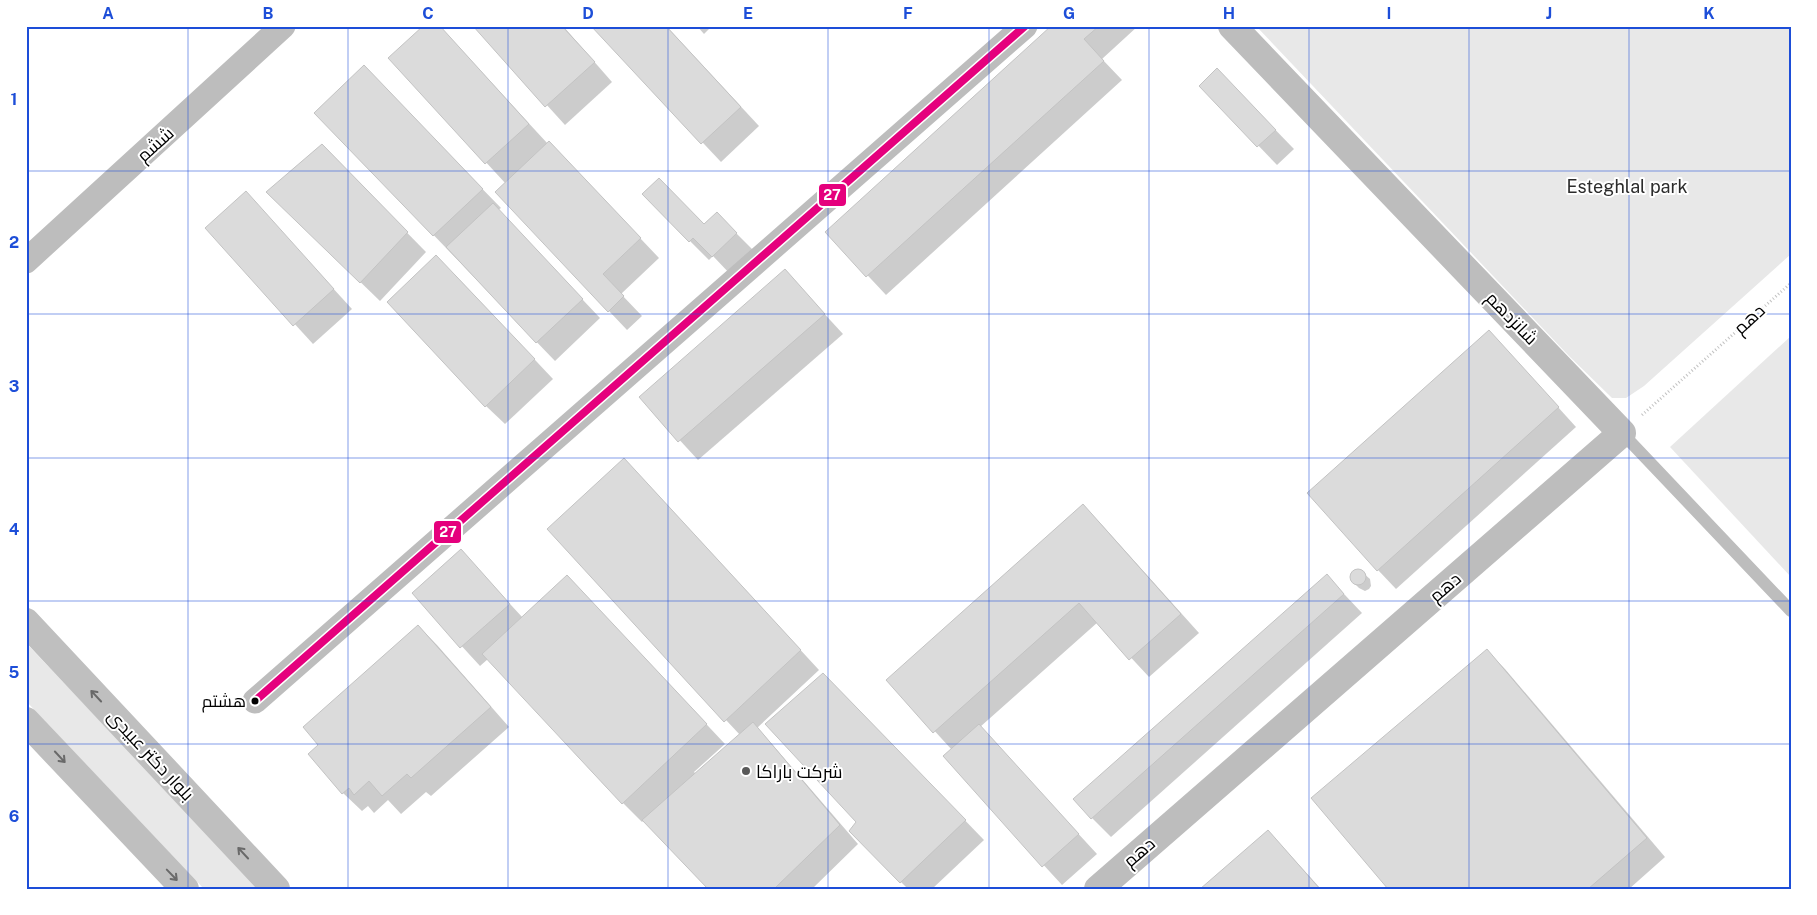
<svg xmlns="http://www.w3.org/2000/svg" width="1817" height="915" font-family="'Public Sans',Cairo,sans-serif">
  <rect width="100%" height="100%" fill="#fff"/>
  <g fill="#e8e8e8">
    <path d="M1256 26H1791V254L1644 386 1626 398H1612L1569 356Z"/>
    <path d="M1791 336V577L1670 447Z"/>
    <path d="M26 643 260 889H204L26 701Z"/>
  </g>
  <g fill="#0003">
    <path d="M439 26 548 144 568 162 659 258 621 294 642 316 627 330 609 311 506 184 390 58Z"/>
    <path d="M475 26H563L612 82 565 125Z"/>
    <path d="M593 26H666L759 126 721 162Z"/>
    <path d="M697 26H712L704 34Z"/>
    <path d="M1053 26H1138L1102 59 1122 80 886 295 827 232Z"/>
    <path d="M382 86 501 208 498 210 600 318 555 361 316 113Z"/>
    <path d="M1201 86 1236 89 1294 149 1277 165Z"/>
    <path d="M322 146 426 252 380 301 287 211Z"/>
    <path d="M246 193 352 309 313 344 207 228Z"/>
    <path d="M704 225 735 232 755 252 731 275 713 256 709 260 690 241Z"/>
    <path d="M785 271 843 334 698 460 640 397Z"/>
    <path d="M455 275 553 379 505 424 486 406Z"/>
    <path d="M1489 331 1576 427 1396 589 1378 570Z"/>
    <path d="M642 478 819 670 757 728 771 743 858 844 812 889H710L644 820 642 822 623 803 488 659 480 666 413 593 461 551 523 618 585 595 725 744 694 772 696 774 740 735 548 529Z"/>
    <path d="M1083 506 1102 525 1199 633 1149 677 1098 622 980 727 1097 854 1062 885 944 757 952 750 888 680Z"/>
    <path d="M1357 570 1363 573 1370 579 1371 586 1369 589 1365 591 1359 588 1352 581V574Z"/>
    <path d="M1327 576 1362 613 1111 837 1092 818Z"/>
    <path d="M418 626 437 645 509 727 431 796 426 792 401 814 388 800 374 813 368 806 362 811 343 793 320 745Z"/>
    <path d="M1486 650 1505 669 1665 857 1629 889H1390Z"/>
    <path d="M842 693 984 840 932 889H908L901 882 858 822Z"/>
    <path d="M1268 831 1321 889H1202Z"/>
  </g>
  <g fill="#dbdbdb" stroke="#c3c3c3">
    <path d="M423 26H440L529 124 485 164 388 58Z"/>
    <path d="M473 26H562L595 62 545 107Z"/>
    <path d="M591 26H666L741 107 701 144Z"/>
    <path d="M1051 26H1099L1084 39 1104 61 866 277 825 232Z"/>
    <path d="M364 65 483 189 433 236 314 113Z"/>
    <path d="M1217 68 1276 130 1257 147 1199 86Z"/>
    <path d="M549 141 641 238 603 274 624 296 608 312 495 192Z"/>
    <path d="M322 144 408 232 360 283 266 192Z"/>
    <path d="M659 178 704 224 717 212 737 233 712 257 693 238 689 242 642 194Z"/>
    <path d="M246 191 334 289 293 326 205 228Z"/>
    <path d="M493 203 583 299 536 343 446 247Z"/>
    <path d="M436 255 535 359 485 407 387 302Z"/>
    <path d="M785 269 825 314 678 442 639 397Z"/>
    <path d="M1489 330 1559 407 1377 571 1307 493Z"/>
    <path d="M624 458 801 650 724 722 547 529Z"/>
    <path d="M1083 504 1181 614 1129 660 1079 603 933 733 886 680Z"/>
    <path d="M461 549 510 604 460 648 412 593Z"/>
    <circle cx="1358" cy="577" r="8"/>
    <path d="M1327 574 1344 594 1091 819 1073 799Z"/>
    <path d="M567 575 707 724 622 804 482 654Z"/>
    <path d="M418 625 491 707 411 778 407 774 382 796 369 781 354 795 349 788 342 794 308 754 318 745 303 727Z"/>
    <path d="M1487 649 1647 838 1588 889H1388L1311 798Z"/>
    <path d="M823 673 966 820 900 883 849 831 856 822 765 724Z"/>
    <path d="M753 722 840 825 774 889H708L642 820Z"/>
    <path d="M979 724 1079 834 1042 867 943 756Z"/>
    <path d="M1268 830 1320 889H1200Z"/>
  </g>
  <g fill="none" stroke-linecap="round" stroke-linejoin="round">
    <path stroke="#c2c2c2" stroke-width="3" stroke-dasharray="1 2.5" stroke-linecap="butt" d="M1642 415 1791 283"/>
    <path stroke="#bdbdbd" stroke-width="12" d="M1622 433 1791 611"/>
    <g stroke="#bdbdbd" stroke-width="25">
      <path d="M26 261 283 26"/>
      <path d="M255 701 1025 26"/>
    </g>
    <path stroke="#bdbdbd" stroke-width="28" d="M1098 889 1622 433 1232 26"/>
    <g stroke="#bfbfbf" stroke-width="28">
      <path d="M26 622 276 889"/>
      <path d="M26 721 185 889"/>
    </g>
    <defs>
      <path id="bus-1" d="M255 701 1025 26"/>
    </defs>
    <use href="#bus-1" stroke="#fff" stroke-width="11"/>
    <use href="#bus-1" stroke="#e5007d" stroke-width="8"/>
  </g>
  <defs><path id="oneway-shaft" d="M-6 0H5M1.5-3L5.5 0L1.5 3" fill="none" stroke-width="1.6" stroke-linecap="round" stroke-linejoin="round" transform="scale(1.25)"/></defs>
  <g stroke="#696969">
    <use href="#oneway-shaft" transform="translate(96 696) rotate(-133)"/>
    <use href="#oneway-shaft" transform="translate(60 757) rotate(47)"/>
    <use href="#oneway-shaft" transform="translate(243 853) rotate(-133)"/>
    <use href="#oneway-shaft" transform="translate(172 875) rotate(46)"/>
  </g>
  <path fill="none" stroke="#1d4ed8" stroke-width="1" stroke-opacity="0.55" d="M188 26V889M348 26V889M508 26V889M668 26V889M828 26V889M989 26V889M1149 26V889M1309 26V889M1469 26V889M1629 26V889M26 171H1791M26 314H1791M26 458H1791M26 601H1791M26 744H1791"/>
  <circle fill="#000" stroke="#fff" stroke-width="2" cx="255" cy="701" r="4.5"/>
  <circle fill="#595959" stroke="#fff" stroke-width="2" cx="746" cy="771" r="5"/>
  <g text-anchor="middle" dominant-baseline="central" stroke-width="4" stroke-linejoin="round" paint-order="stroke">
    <g font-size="17" fill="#000" stroke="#fff" text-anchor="end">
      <text x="246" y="701">هشتم</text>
    </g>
    <g font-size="18" fill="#000" stroke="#fff">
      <text transform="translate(155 144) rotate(-42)">ششم</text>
      <text transform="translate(1512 318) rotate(46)">شانزدهم</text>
      <text transform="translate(1749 319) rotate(-42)">دهم</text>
      <text transform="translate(1445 587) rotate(-41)">دهم</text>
      <text transform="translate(151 755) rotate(47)">بلوار دکتر عبیدی</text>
      <text transform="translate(1139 852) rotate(-41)">دهم</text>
    </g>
    <g font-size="18" fill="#2c2c2c" stroke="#fff">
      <text x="1627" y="186">Esteghlal park</text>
    </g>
    <g font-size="18" fill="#000" stroke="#fff" text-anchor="start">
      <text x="756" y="771">شرکت باراکا</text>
    </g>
  </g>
  <g stroke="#fff" stroke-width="2">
    <rect x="818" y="183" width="29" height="24" rx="5" fill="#e5007d"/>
    <rect x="433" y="520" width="29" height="24" rx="5" fill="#e5007d"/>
  </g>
  <g font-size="14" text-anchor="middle" font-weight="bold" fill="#fff">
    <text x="832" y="200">27</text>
    <text x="448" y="537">27</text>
  </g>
  <rect width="1817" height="915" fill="none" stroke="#ffffff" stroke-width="55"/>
  <rect x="28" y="28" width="1762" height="860" fill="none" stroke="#1d4ed8" stroke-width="2"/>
  <g font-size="16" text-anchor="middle" font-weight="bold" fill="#1d4ed8">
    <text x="108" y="19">A</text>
    <text x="268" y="19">B</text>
    <text x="428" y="19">C</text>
    <text x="588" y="19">D</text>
    <text x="748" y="19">E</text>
    <text x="908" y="19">F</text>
    <text x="1069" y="19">G</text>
    <text x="1229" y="19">H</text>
    <text x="1389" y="19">I</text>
    <text x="1549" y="19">J</text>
    <text x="1709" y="19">K</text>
    <text x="14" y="105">1</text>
    <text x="14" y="248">2</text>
    <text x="14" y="392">3</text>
    <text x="14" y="535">4</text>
    <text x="14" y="678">5</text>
    <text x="14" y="822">6</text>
  </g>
</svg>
